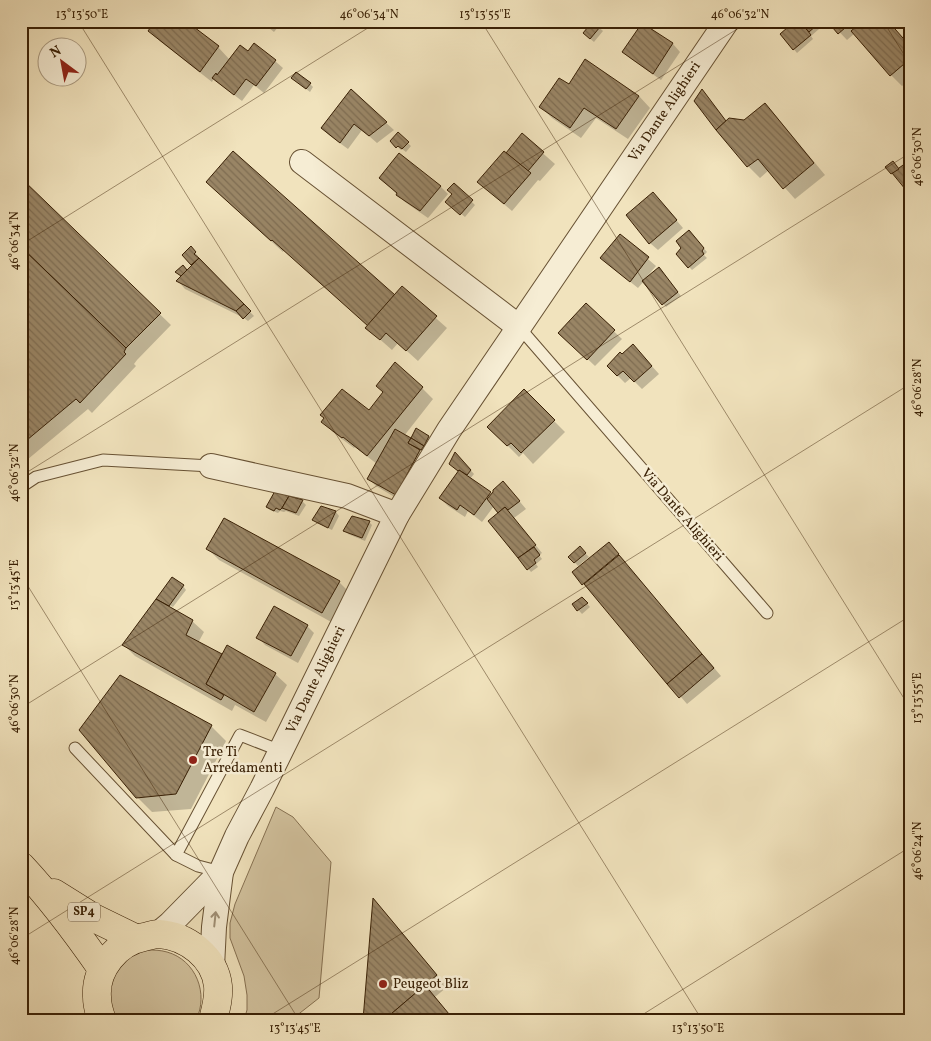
<svg xmlns="http://www.w3.org/2000/svg" width="931" height="1041" font-family="Vollkorn,serif">
  <defs>
    <pattern id="building-back-hatch" width="6" height="6" patternUnits="userSpaceOnUse" patternTransform="scale(1.25)"><rect width="6" height="6" fill="#998565"/><path d="M-1 5l2 2M0 0l6 6M5-1l2 2" fill="none" stroke="#7e6c51"/></pattern>
  </defs>
  <rect width="100%" height="100%" fill="#f1e3bd"/>
  <filter id="stains"><feTurbulence type="fractalNoise" baseFrequency=".004" numOctaves="4"/><feColorMatrix values="0 0 0 0 .2 0 0 0 0 .09 0 0 0 0 .02 0 0 0 .5 -.17"/></filter>
  <radialGradient id="worn" r=".72"><stop offset=".6" stop-color="#630" stop-opacity="0"/><stop offset="1" stop-color="#630" stop-opacity=".3"/></radialGradient>
  <g fill="#d2c29e" stroke="#867152">
    <path d="M276 807 293 817 331 862 319 998 291 1020H244L247 1010V995L244 976 230 938V923L235 904Z"/>
    <path d="M147 950C154 950 160 950 167 952 196 960 209 994 196 1020H112L106 993 119 965 137 953Z"/>
  </g>
  <g fill="#0003">
    <path d="M260 21H283L274 32Z"/>
    <path d="M813 21 819 29 811 36 813 39 797 53 781 34 803 27Z"/>
    <path d="M829 21H854L859 27 910 46V80L902 86 891 75 855 33 847 40Z"/>
    <path d="M594 23 603 31 594 42 588 37Z"/>
    <path d="M643 25 673 44 680 52 661 80 631 59 624 52Z"/>
    <path d="M149 31 218 47 230 60 248 53 275 61 283 68 264 93 254 85 242 101 221 85 214 78 212 82 161 42Z"/>
    <path d="M296 81 310 84 313 87 310 92Z"/>
    <path d="M569 85 639 96 650 108 628 139 596 118 581 138 552 118 541 107Z"/>
    <path d="M351 91 394 130 377 143 362 130 348 149 330 136 322 128Z"/>
    <path d="M765 105 776 116 825 175 795 199 769 170 760 178 748 166 717 129 745 121Z"/>
    <path d="M398 134 411 146 406 152 402 149 401 150 392 141Z"/>
    <path d="M522 135 555 164 540 181 538 180 512 211 486 189 512 159Z"/>
    <path d="M399 155 441 187 448 194 428 218 405 202 380 178Z"/>
    <path d="M21 180 171 325 137 360 134 364 136 366 92 413 88 409 21 465Z"/>
    <path d="M454 185 475 205 465 217 447 202 454 194Z"/>
    <path d="M218 193 395 297 402 288 447 328 418 361 398 343 392 350 367 328 369 327 284 250 283 252Z"/>
    <path d="M660 201 683 228 658 250 650 243Z"/>
    <path d="M620 235 656 266 645 279 662 272 681 296 666 307 644 281 638 288 609 265Z"/>
    <path d="M692 235 707 252 704 255 707 258 692 270 677 254Z"/>
    <path d="M191 248 198 256 197 258 254 316 248 321 244 318 185 289 178 281 182 277V267L187 271 193 265 183 255Z"/>
    <path d="M586 305 622 339 595 366 560 333Z"/>
    <path d="M640 353 659 374 642 389 631 378 625 383 608 366 622 356Z"/>
    <path d="M422 388 433 399 404 436 410 439 428 437 432 440 424 453 420 450 419 451 427 459 403 502 376 486 369 479 377 464 355 447 354 448 334 433 323 422 369 411Z"/>
    <path d="M524 391 565 432 533 464 523 453 519 457 489 427Z"/>
    <path d="M456 454 474 474 470 479 492 495 510 490 526 509 514 518 542 553 539 555 542 559 536 564 538 567 531 572 490 521 500 513 494 506 482 522 468 511 465 517 448 506 440 498 459 472 453 467Z"/>
    <path d="M276 492 302 501 306 505 299 516 286 511 284 512 280 511 278 513 270 510 267 506Z"/>
    <path d="M321 508 336 512 339 516 332 530 317 523 314 520Z"/>
    <path d="M369 522 372 525 365 541 348 534 345 530Z"/>
    <path d="M609 543 616 551 626 562 625 563 721 676 687 704 574 572Z"/>
    <path d="M580 548 589 557 578 566 570 557Z"/>
    <path d="M208 549 339 582 350 593 333 623 219 560Z"/>
    <path d="M183 586 186 590 173 607 161 601 159 602 192 621 204 632 198 643 222 656 275 674 287 685 266 722 235 705 232 711 135 656 124 645 158 599Z"/>
    <path d="M582 598 590 607 582 614 573 604Z"/>
    <path d="M307 626 314 633 298 663 265 645 258 637Z"/>
    <path d="M211 726 226 741 191 809 152 812 137 797Z"/>
    <path d="M374 901 384 911 447 987 435 997 454 1020H364Z"/>
  </g>
  <g fill="url(#building-back-hatch)" stroke="#392005">
    <path d="M155 21H186L219 46 200 72 148 31Z"/>
    <path d="M593 21 600 27 590 39 583 33Z"/>
    <path d="M795 21H800L811 35 793 50 780 34Z"/>
    <path d="M808 21H814L817 25 809 32 803 25Z"/>
    <path d="M827 21H853L838 34Z"/>
    <path d="M863 21H888L910 46V61L905 65 904 64 890 76 851 31Z"/>
    <path d="M642 23 673 43 653 74 622 52Z"/>
    <path d="M254 43 276 60 256 86 246 79 234 95 212 78 216 73 217 75 240 45 248 51Z"/>
    <path d="M585 59 639 96 616 129 584 108 570 128 539 107 559 78 569 84Z"/>
    <path d="M296 72 311 83 306 89 291 78Z"/>
    <path d="M351 89 387 122 369 136 354 124 340 143 321 128Z"/>
    <path d="M702 89 726 121 716 130 694 101Z"/>
    <path d="M765 103 814 163 783 189 758 159 747 167 716 130 729 118 744 120Z"/>
    <path d="M398 132 409 142 402 149 398 146 396 148 390 141Z"/>
    <path d="M522 133 544 152 528 171 506 153Z"/>
    <path d="M233 151 395 295 368 326 272 240 271 241 206 182Z"/>
    <path d="M504 151 531 173 504 204 477 182Z"/>
    <path d="M399 153 441 186 420 211 396 195 397 193 379 178Z"/>
    <path d="M910 160V195L892 173Z"/>
    <path d="M893 161 899 169 891 174 885 167Z"/>
    <path d="M21 178 161 313 126 348 21 247Z"/>
    <path d="M454 183 473 200 460 215 445 202 452 194 447 190Z"/>
    <path d="M653 192 677 220 649 244 626 215Z"/>
    <path d="M689 230 704 248 702 251 704 254 688 268 676 254 681 248 676 241Z"/>
    <path d="M620 234 649 257 630 282 600 258Z"/>
    <path d="M191 246 196 252 194 254 199 258 191 265 182 255Z"/>
    <path d="M21 247 126 348 124 352 126 354 80 403 76 399 21 445Z"/>
    <path d="M199 258 244 304 236 311 176 281Z"/>
    <path d="M183 265 187 270 181 276 175 272Z"/>
    <path d="M659 267 678 292 662 305 642 281Z"/>
    <path d="M402 286 437 316 406 351 386 333 380 340 365 328Z"/>
    <path d="M586 303 615 330 587 360 558 333Z"/>
    <path d="M244 304 251 311 243 319 236 311Z"/>
    <path d="M633 344 652 366 634 382 623 371 617 376 607 366 620 352 622 354Z"/>
    <path d="M395 362 423 387 367 456 343 437 342 438 321 422 324 418 320 415 342 389 369 410 383 392 376 386Z"/>
    <path d="M524 389 555 420 521 453 511 443 507 446 487 427Z"/>
    <path d="M416 428 429 436 424 446 411 438Z"/>
    <path d="M395 429 411 438 408 443 420 450 396 495 367 479Z"/>
    <path d="M411 438 424 446 421 450 408 443Z"/>
    <path d="M455 452 471 470 467 475 459 470 458 471 449 464Z"/>
    <path d="M459 470 491 492 474 515 460 505 457 510 439 498Z"/>
    <path d="M503 481 520 501 508 510 505 507 498 513 487 499 493 492V490Z"/>
    <path d="M275 491 289 496 282 508 280 510 276 508 274 511 266 507Z"/>
    <path d="M289 496 303 500 296 513 282 508Z"/>
    <path d="M321 506 336 511 328 528 312 520Z"/>
    <path d="M505 507 536 545 518 558 488 521Z"/>
    <path d="M352 516 370 521 362 538 343 531Z"/>
    <path d="M224 518 340 581 322 613 206 549Z"/>
    <path d="M609 542 619 554 582 585 572 572Z"/>
    <path d="M580 546 586 553 574 563 568 557Z"/>
    <path d="M534 547 540 555 534 560 536 563 527 570 518 558Z"/>
    <path d="M619 555 702 654 667 684 584 584Z"/>
    <path d="M172 577 184 585 169 606 156 599Z"/>
    <path d="M582 597 588 603 577 611 572 604Z"/>
    <path d="M156 599 193 620 186 635 222 654 206 684 224 695 221 700 122 645Z"/>
    <path d="M274 606 308 625 291 656 256 638Z"/>
    <path d="M227 645 276 673 254 712 206 684Z"/>
    <path d="M702 654 714 668 679 698 667 684Z"/>
    <path d="M120 675 212 725 176 794 136 798 79 730Z"/>
    <path d="M373 898 437 975 384 1020H363Z"/>
    <path d="M425 985 454 1020H384Z"/>
  </g>
  <g fill="none" stroke-linecap="round" stroke-linejoin="round">
    <defs>
      <g id="service">
        <path d="M519 327 767 613"/>
        <path d="M21 487 36 477 103 460 211 466"/>
        <path d="M75 748 176 855"/>
        <path d="M221 872 198 866 176 855 240 735 281 751"/>
      </g>
      <g id="minor">
        <path d="M302 162 519 327"/>
        <path d="M211 466 347 496 397 515"/>
        <path d="M158 934 170 924 221 872"/>
        <path d="M212 967 214 927 221 872 237 836 262 789 397 515 449 430 727 21"/>
      </g>
      <g id="primary">
        <path d="M21 866C51 898 77 933 102 969"/>
        <path d="M54 893 94 918 135 938"/>
        <path d="M102 1020C99 1012 97 1005 97 997 95 969 117 942 144 937 149 936 154 934 159 934 187 936 215 957 218 986 219 998 216 1008 213 1020"/>
      </g>
    </defs>
    <use href="#service" stroke="#675133" stroke-width="13"/>
    <use href="#minor" stroke="#675133" stroke-width="26"/>
    <use href="#primary" stroke="#392005" stroke-width="29"/>
    <use href="#service" stroke="#f6edd4" stroke-width="11"/>
    <use href="#minor" stroke="#f6edd4" stroke-width="24"/>
    <use href="#primary" stroke="#f1e3bd" stroke-width="28"/>
  </g>
  <defs><path id="oneway-shaft" d="M-6 0H5M1.5-3L5.5 0L1.5 3" fill="none" stroke-width="1.6" stroke-linecap="round" stroke-linejoin="round" transform="scale(1.25)"/></defs>
  <use stroke="#a19177" href="#oneway-shaft" transform="translate(215 919) rotate(-84)"/>
  <path fill="none" stroke="#392005" stroke-width="1" stroke-opacity="0.45" d="M78 21 702 1020M481 21 910 708M883 21 910 64M21 245 379 21M21 476 750 21M21 575 299 1020M21 708 910 153M21 939 910 384M263 1020 910 616M634 1020 910 847"/>
  <g fill="#8f2418" stroke="#f6edd4" stroke-width="2">
    <circle cx="193" cy="760" r="5"/>
    <circle cx="383" cy="984" r="5"/>
  </g>
  <g text-anchor="middle" dominant-baseline="central" stroke-width="5" stroke-linejoin="round" paint-order="stroke">
    <rect fill="#f6edd4" stroke="#725e43" stroke-width="1" x="68" y="902.5" width="32" height="19" rx="4"/>
    <g font-size="12" font-weight="bold" fill="#392005">
      <text x="84" y="912">SP4</text>
    </g>
    <g font-size="14" fill="#392005" stroke="#f6edd4">
      <text transform="translate(665 112) rotate(-56)">Via Dante Alighieri</text>
      <text transform="translate(682 515) rotate(49)">Via Dante Alighieri</text>
      <text transform="translate(316 680) rotate(-64)">Via Dante Alighieri</text>
    </g>
    <g font-size="14" fill="#392005" stroke="#f6edd4" text-anchor="start">
      <text x="203" y="752">Tre Ti<tspan x="203" dy="16">Arredamenti</tspan></text>
      <text x="393" y="984">Peugeot Bliz</text>
    </g>
  </g>
  <rect width="931" height="1041" fill="none" stroke="#f1e3bd" stroke-width="55"/>
  <g transform="translate(62 62) rotate(328)"><circle r="24" fill="#f6edd4" stroke="#aa9b81"/>
  <path d="M0-4L9 19L0 12L-9 19Z" fill="#8f2418"/>
  <text y="-8" font-size="14" font-weight="bold" text-anchor="middle" fill="#392005">N</text>
  </g>
  <rect x="28" y="28" width="876" height="986" fill="none" stroke="#392005" stroke-width="2"/>
  <g font-size="12" text-anchor="middle" fill="#392005">
    <text x="82" y="18">13°13'50"E</text>
    <text x="369" y="18">46°06'34"N</text>
    <text x="485" y="18">13°13'55"E</text>
    <text x="740" y="18">46°06'32"N</text>
    <text transform="translate(917 157) rotate(-90)" y="4">46°06'30"N</text>
    <text transform="translate(14 241) rotate(-90)" y="4">46°06'34"N</text>
    <text transform="translate(917 388) rotate(-90)" y="4">46°06'28"N</text>
    <text transform="translate(14 473) rotate(-90)" y="4">46°06'32"N</text>
    <text transform="translate(14 585) rotate(-90)" y="4">13°13'45"E</text>
    <text transform="translate(917 698) rotate(-90)" y="4">13°13'55"E</text>
    <text transform="translate(14 704) rotate(-90)" y="4">46°06'30"N</text>
    <text transform="translate(917 851) rotate(-90)" y="4">46°06'24"N</text>
    <text transform="translate(14 936) rotate(-90)" y="4">46°06'28"N</text>
    <text x="295" y="1032">13°13'45"E</text>
    <text x="698" y="1032">13°13'50"E</text>
  </g>
  <rect width="100%" height="100%" filter="url(#stains)"/>
  <rect width="100%" height="100%" fill="url(#worn)"/>
</svg>
